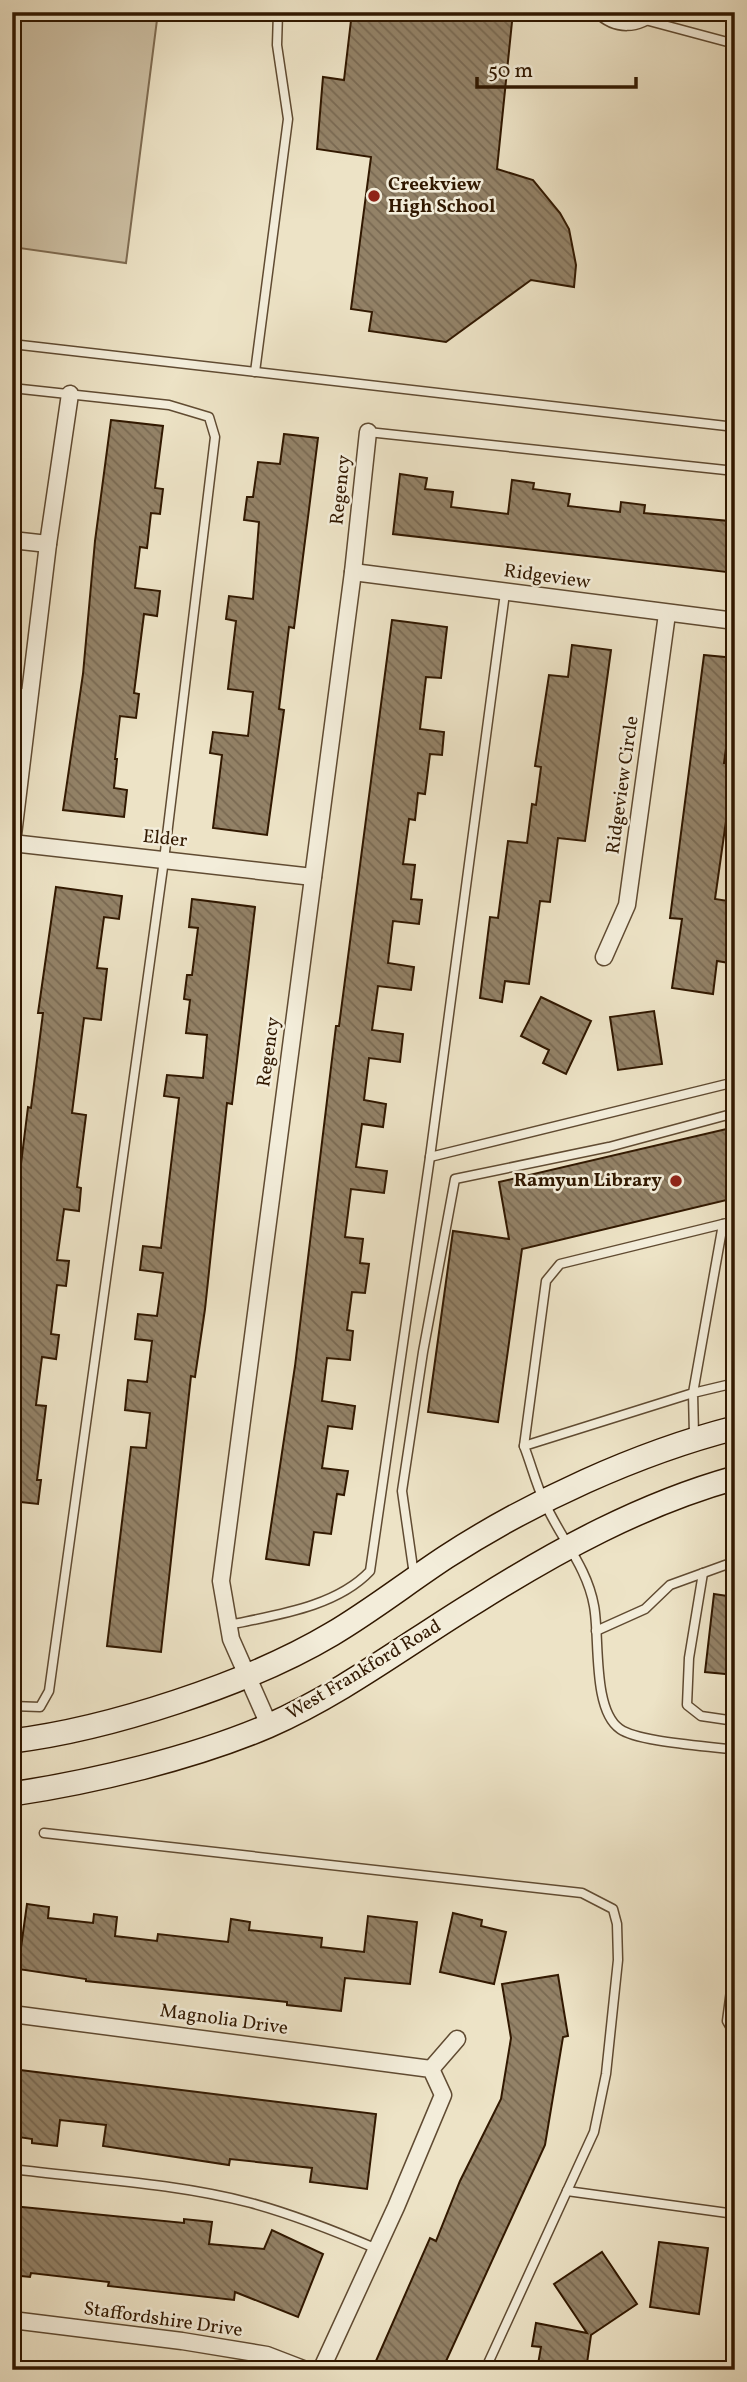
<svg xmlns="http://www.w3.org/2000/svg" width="747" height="2382" font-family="Vollkorn,serif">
  <defs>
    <pattern id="building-back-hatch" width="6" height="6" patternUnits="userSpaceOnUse" patternTransform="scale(1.75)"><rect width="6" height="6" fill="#938267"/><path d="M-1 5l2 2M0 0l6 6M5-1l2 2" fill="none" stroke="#796952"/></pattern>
  </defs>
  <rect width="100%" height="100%" fill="#ede3c6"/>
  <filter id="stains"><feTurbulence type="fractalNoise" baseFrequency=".00286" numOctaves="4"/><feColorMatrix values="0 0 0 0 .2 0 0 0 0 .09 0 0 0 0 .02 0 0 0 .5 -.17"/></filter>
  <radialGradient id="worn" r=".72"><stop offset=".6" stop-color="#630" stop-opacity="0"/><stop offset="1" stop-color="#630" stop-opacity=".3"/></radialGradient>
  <path fill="#cdc0a4" stroke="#7f6c52" stroke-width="2" d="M12 12H158L126 263 12 247Z"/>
  <g fill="url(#building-back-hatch)" stroke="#311800" stroke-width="2">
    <path d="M352 12H513L497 169 533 180 560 213 569 229 576 265 574 287 531 280 446 342 369 331 372 312 351 309 371 157 317 149 323 77 344 80Z"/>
    <path d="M111 420 163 426 155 488 163 489 160 514 151 513 147 548 140 547 135 588 160 591 157 616 144 614 134 693 139 694 136 718 120 716 115 759H117L114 788 127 790 124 817 63 810 83 674 95 541Z"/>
    <path d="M284 434 318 438 294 628 289 627 279 709 284 710 267 835 213 828 222 755 210 753 213 732 248 736 253 692 228 689 236 621 226 619 229 596 253 599 259 522 244 520 247 497H253L258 462 280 464Z"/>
    <path d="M400 474 427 478 425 489 453 492 451 507 508 514 512 480 534 483 533 489 570 494 568 506 620 512 621 502 645 505 644 513 729 521 727 540 735 541V573L393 534Z"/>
    <path d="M392 620 447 627 441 678 426 677 420 729 444 732 442 755 430 754 425 794 418 793 415 820 409 819 403 864 415 865 411 899 422 900 419 924 393 921 388 963 414 967 411 990 378 986 372 1030 403 1034 400 1062 369 1058 364 1100 386 1104 383 1127 362 1124 356 1167 387 1171 384 1193 351 1189 345 1237 363 1239 360 1263 369 1264 365 1293 352 1292 347 1330 353 1331 350 1360 327 1358 322 1401 355 1406 352 1429 328 1426 322 1468 348 1471 344 1495 337 1494 331 1534 314 1532 309 1565 266 1559 295 1366 336 1026H339Z"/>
    <path d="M572 645 611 650 585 841 558 838 550 902 540 901 529 984 505 981 502 1002 480 998 490 917 498 918 508 841 527 843 532 804 536 805 541 767 535 766 549 675 568 677Z"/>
    <path d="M704 655 735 658V720L730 719 724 763 735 764V822L726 821 715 899 735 902V964L717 961 713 994 672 988 682 919 670 918Z"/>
    <path d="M56 887 122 896 119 919 104 917 97 968 107 969 101 1020 84 1018 72 1113 86 1115 77 1187 81 1188 79 1211 64 1209 57 1260 69 1261 66 1286 57 1285 51 1334 59 1335 56 1359 42 1357 36 1405 46 1406 37 1480H41L38 1504 12 1501V1195L14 1180H19L28 1107 31 1108 43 1013H38Z"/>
    <path d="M192 899 255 907 232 1104 227 1103 205 1309 195 1377 191 1376 161 1652 107 1646 131 1447 146 1448 150 1413 125 1410 128 1380 147 1382 152 1341 135 1339 138 1314 157 1316 163 1273 140 1270 143 1246 161 1248 179 1098 164 1096 167 1075 203 1078 207 1035 186 1033 190 1000 184 999 187 975H192L198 928 189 927Z"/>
    <path d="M541 997 591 1021 566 1074 543 1063 549 1050 521 1036Z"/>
    <path d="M654 1011 662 1064 618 1070 610 1017Z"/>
    <path d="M735 1127V1198L522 1249 498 1422 428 1412 453 1231 509 1239 499 1182Z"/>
    <path d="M714 1594 735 1597V1675L705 1672Z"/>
    <path d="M27 1904 49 1907 48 1918 93 1923 94 1914 117 1917 115 1936 157 1941 158 1934 228 1942 231 1919 250 1922 249 1930 322 1938 321 1947 364 1952 368 1916 417 1922 410 1984 345 1978 341 2011 287 2005V2002L86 1981V1979L18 1969Z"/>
    <path d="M453 1913 482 1920 481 1926 506 1932 494 1984 440 1972Z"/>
    <path d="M558 1975 568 2036 563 2037 545 2145 442 2370H372L430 2238 436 2241 460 2181 501 2099 511 2038 502 1984Z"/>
    <path d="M12 2069 376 2114 367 2189 310 2182 312 2168 230 2159 229 2165 103 2146 106 2125 60 2120 57 2146 32 2143V2139L12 2136Z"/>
    <path d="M12 2206 184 2223V2219L212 2222 209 2244 264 2249 272 2230 323 2254 298 2317 235 2292 234 2300 108 2286 109 2282 31 2273 30 2277 12 2275Z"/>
    <path d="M659 2242 708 2248 699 2314 650 2307Z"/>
    <path d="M602 2252 637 2304 591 2335 586 2370H537L541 2347 532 2346 536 2323 587 2333 554 2284Z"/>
  </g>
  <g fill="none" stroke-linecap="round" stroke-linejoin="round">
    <defs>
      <g id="lane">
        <path d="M596 12C615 31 639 30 658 12"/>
        <path d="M649 21 735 44"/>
        <path d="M12 344 735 427"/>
        <path d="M255 372 288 119 277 45 278 12"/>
        <path d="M12 388 169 405 209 417 215 437 164 860 49 1691 40 1707 12 1706"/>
        <path d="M368 432 735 471"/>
        <path d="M12 692 30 694"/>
        <path d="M430 1157 735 1082"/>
        <path d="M723 1224 693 1393 524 1446C531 1464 536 1484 544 1501 560 1538 587 1566 594 1606 600 1637 592 1710 620 1729 638 1742 709 1746 735 1750"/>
        <path d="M694 1435 693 1393 735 1383"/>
        <path d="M524 1446 546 1281 560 1264 735 1221"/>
        <path d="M703 1573 689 1658 687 1705 701 1716 735 1721"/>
        <path d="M414 1575 402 1491 423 1352 455 1179 609 1147 735 1113"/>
        <path d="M229 1625C276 1615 336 1607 370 1571L430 1157 505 593"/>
        <path d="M596 1631 645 1609 670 1585 728 1564 735 1565"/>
        <path d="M44 1833 582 1893 613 1909 617 1924 618 1960 606 2074 594 2132 485 2370"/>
        <path d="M735 1960 727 2021 735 2035"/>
        <path d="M12 2169C91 2179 174 2183 251 2203 295 2215 335 2231 377 2249"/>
        <path d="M567 2191 735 2214"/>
      </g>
      <g id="street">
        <path d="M12 540 48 544"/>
        <path d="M353 572 735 621"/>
        <path d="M12 843 48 544 70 394"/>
        <path d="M12 843 313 877"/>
        <path d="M604 957 627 905 667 614"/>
        <path d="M269 1725 231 1639 221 1581 353 572 368 432"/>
        <path d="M12 2014 431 2069 443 2095 396 2207 321 2370"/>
        <path d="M431 2069 457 2039"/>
        <path d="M12 2320 182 2341 267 2355 306 2370"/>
      </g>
      <g id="secondary">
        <path d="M12 1741C109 1729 248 1684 332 1634 371 1611 408 1582 446 1557 531 1502 637 1453 735 1428"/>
        <path d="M12 1794C93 1782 193 1758 268 1726 343 1693 408 1643 477 1601 558 1550 642 1504 735 1478"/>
      </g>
    </defs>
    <use href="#lane" stroke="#604b32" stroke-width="11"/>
    <use href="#street" stroke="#604b32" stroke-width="19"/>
    <use href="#secondary" stroke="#311800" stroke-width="26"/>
    <use href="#lane" stroke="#f3edda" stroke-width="8"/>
    <use href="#street" stroke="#f3edda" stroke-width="16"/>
    <use href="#secondary" stroke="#f3edda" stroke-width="23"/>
  </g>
  <g fill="#8f2418" stroke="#f3edda" stroke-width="2.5">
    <circle cx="374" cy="196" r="7"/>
    <circle cx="676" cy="1181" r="7"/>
  </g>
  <g text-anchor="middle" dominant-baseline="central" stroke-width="5" stroke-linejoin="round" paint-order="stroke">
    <g font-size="19" font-weight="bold" fill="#311800" stroke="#f3edda" text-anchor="start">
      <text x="388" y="185">Creekview<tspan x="388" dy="22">High School</tspan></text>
      <text x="662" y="1181" text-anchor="end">Ramyun Library</text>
    </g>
    <g font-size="19" fill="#311800" stroke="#f3edda">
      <text transform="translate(341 490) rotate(-84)">Regency</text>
      <text transform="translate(547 577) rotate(8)">Ridgeview</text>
      <text transform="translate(623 785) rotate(-82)">Ridgeview Circle</text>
      <text transform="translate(165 839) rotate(6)">Elder</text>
      <text transform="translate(269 1052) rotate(-82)">Regency</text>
      <text transform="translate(364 1670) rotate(-31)">West Frankford Road</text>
      <text transform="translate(224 2020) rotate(8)">Magnolia Drive</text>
      <text transform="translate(163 2320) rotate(8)">Staffordshire Drive</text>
    </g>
  </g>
  <rect width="747" height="2382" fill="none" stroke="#ede3c6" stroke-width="42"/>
  <rect x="14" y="14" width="719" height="2354" fill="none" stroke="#311800" stroke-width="3.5"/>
  <rect x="21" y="21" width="705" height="2340" fill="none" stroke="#311800" stroke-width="2"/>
  <path d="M477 77v10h159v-10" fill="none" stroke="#311800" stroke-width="3.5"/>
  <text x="488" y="77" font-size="21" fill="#311800" stroke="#f3edda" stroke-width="5" paint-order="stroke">50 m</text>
  <rect width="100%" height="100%" filter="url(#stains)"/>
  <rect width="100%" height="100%" fill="url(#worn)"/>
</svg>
